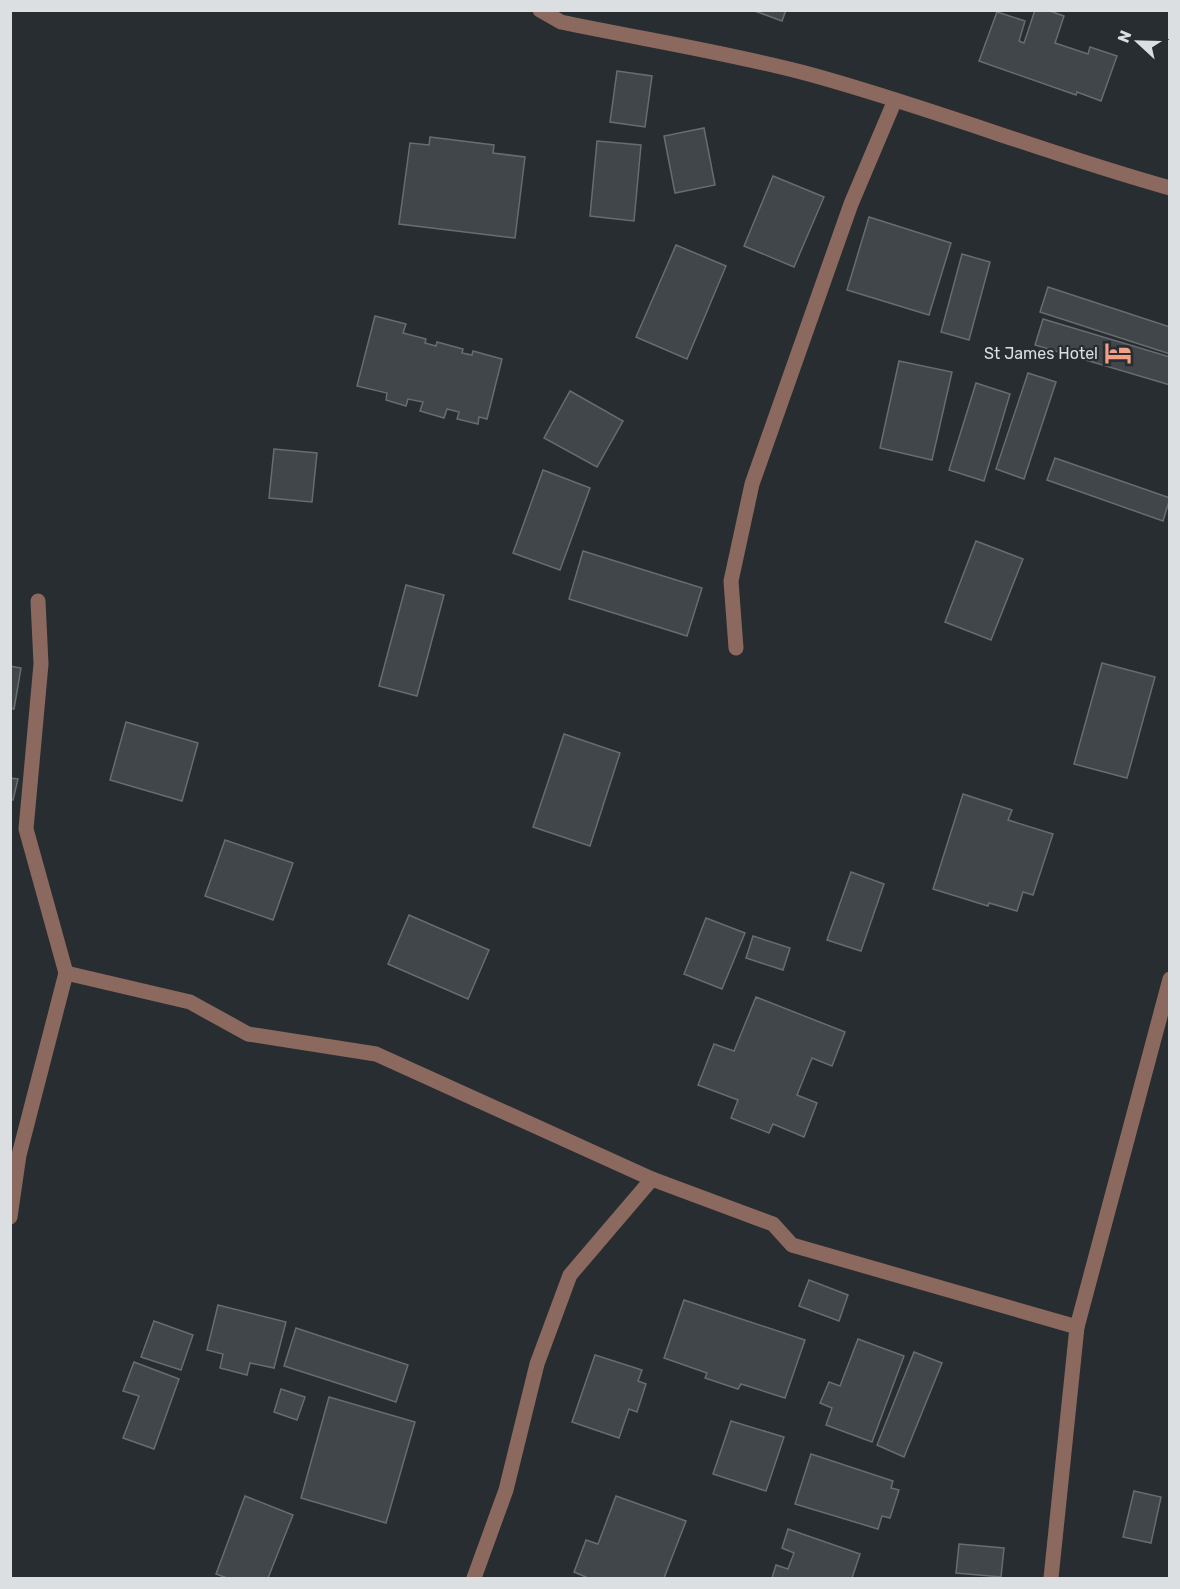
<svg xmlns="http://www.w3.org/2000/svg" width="1180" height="1589" font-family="Rubik,sans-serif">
  <rect width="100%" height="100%" fill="#282d31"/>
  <g fill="#40464a" stroke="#666d71" stroke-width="1.5">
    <path d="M752 10H786L782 21Z"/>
    <path d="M1035 10H1047L1064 16 1055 43 1088 54 1090 47 1117 56 1101 101 1077 92 1076 95 979 61 997 12 1025 21 1019 41 1024 43Z"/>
    <path d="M617 71 652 76 645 127 610 122Z"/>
    <path d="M704 128 715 185 675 193 664 136Z"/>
    <path d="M430 137 494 145 493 153 525 157 515 238 399 224 410 143 429 145Z"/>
    <path d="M597 141 641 145 634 221 590 216Z"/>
    <path d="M773 176 824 197 794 267 744 246Z"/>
    <path d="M869 217 951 243 929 315 847 290Z"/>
    <path d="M676 245 726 266 687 359 636 337Z"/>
    <path d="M962 254 990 262 969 340 941 332Z"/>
    <path d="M1048 287 1170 327V354L1040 312Z"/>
    <path d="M375 316 406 324 403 333 426 339 425 343 436 346 437 342 463 349 462 353 472 355 473 351 502 359 487 419 479 417 478 424 457 419 459 412 447 409 444 418 420 411 423 402 408 399 406 406 386 400 387 393 357 386Z"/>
    <path d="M1043 319 1170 357V385L1035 345Z"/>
    <path d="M899 361 952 372 932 460 880 448Z"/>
    <path d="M1028 373 1056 382 1024 479 996 469Z"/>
    <path d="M976 383 1010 394 984 481 949 470Z"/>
    <path d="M570 391 623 421 597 467 544 438Z"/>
    <path d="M274 449 317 453 312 502 269 498Z"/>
    <path d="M1055 458 1170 498 1163 521 1047 480Z"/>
    <path d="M543 470 590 488 560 570 513 553Z"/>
    <path d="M976 541 1023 559 991 640 945 622Z"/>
    <path d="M583 551 702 588 687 636 569 599Z"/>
    <path d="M406 585 444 595 417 696 379 686Z"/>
    <path d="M1102 663 1155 677 1127 778 1074 764Z"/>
    <path d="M10 666 21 668 14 709 10 708Z"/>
    <path d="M126 722 198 743 182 801 110 780Z"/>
    <path d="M564 734 620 753 590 846 533 827Z"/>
    <path d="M10 778 18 779 13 800H10Z"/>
    <path d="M963 794 1012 810 1008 820 1053 834 1033 895 1023 892 1017 911 989 903 988 906 933 889Z"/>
    <path d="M225 840 293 863 273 920 205 896Z"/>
    <path d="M851 872 884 884 861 951 827 940Z"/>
    <path d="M409 915 489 950 468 999 388 964Z"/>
    <path d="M706 918 745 933 722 989 684 974Z"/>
    <path d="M753 936 790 948 783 970 746 958Z"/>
    <path d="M756 997 845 1032 832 1066 812 1058 797 1095 817 1103 804 1137 773 1124 769 1133 731 1118 738 1100 698 1085 714 1044 734 1051Z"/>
    <path d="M809 1280 848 1295 839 1321 799 1306Z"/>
    <path d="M684 1300 805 1340 785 1398 741 1384 738 1389 705 1378 707 1373 664 1358Z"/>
    <path d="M218 1305 286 1322 274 1368 250 1363 247 1375 220 1368 223 1354 207 1350Z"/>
    <path d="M154 1321 193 1335 181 1370 141 1357Z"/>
    <path d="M296 1328 408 1365 396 1402 284 1366Z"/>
    <path d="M858 1339 904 1356 872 1442 826 1425 832 1408 820 1403 829 1382 840 1386Z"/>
    <path d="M914 1352 942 1363 904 1457 877 1445Z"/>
    <path d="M595 1355 642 1370 638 1381 646 1384 637 1412 629 1409 619 1438 572 1422Z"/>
    <path d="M134 1362 179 1379 154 1449 123 1438 139 1396 123 1391Z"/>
    <path d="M281 1389 305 1397 297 1420 274 1412Z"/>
    <path d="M329 1397 415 1422 386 1523 301 1498Z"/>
    <path d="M731 1421 784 1437 766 1491 713 1474Z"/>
    <path d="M811 1454 893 1481 891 1488 899 1490 890 1518 882 1516 878 1529 795 1504Z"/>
    <path d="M1134 1491 1161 1497 1151 1543 1123 1537Z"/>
    <path d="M245 1496 293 1515 268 1578H227L216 1574Z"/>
    <path d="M616 1496 686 1521 664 1578H586V1577L574 1572 586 1540 598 1544Z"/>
    <path d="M788 1529 860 1554 852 1578H772L776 1565 788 1569 794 1553 782 1548Z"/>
    <path d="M959 1544 1004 1548 1001 1577 956 1573Z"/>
  </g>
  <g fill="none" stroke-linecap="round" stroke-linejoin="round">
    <g stroke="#8c695f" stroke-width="15">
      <path d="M540 10 561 22C642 39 725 52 805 73 928 106 1047 154 1170 188"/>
      <path d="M38 601 41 664 26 829 66 973"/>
      <path d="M736 648 731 581 752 484 851 204 895 100"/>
      <path d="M10 1217 19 1155 66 973 190 1002 248 1034 376 1054 652 1179 773 1224 792 1245 1077 1327"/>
      <path d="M474 1578 506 1490 537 1364 570 1275 652 1179"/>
      <path d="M1051 1578 1077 1327 1170 979"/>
    </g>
  </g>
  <defs>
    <symbol id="hotel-bare" viewBox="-9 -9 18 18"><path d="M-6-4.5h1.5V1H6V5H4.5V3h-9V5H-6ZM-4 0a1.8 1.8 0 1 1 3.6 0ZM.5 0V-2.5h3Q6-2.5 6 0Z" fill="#f39f85" stroke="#282d31" stroke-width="2.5" paint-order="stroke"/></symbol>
  </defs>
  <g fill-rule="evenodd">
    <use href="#hotel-bare" x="1099" y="334" width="38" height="38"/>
  </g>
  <g text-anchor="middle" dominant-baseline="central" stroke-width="4.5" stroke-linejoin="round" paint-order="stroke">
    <g font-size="16" fill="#dbdfe1" stroke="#282d31" text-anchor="end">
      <text x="1098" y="353">St James Hotel</text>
    </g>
  </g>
  <rect width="1180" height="1589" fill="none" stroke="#dbdfe1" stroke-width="24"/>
  <g transform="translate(1138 42) rotate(292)" stroke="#282d31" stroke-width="4.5" paint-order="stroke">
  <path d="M0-4.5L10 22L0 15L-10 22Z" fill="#dbdfe1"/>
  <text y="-9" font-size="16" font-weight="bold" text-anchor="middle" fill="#dbdfe1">N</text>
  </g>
</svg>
